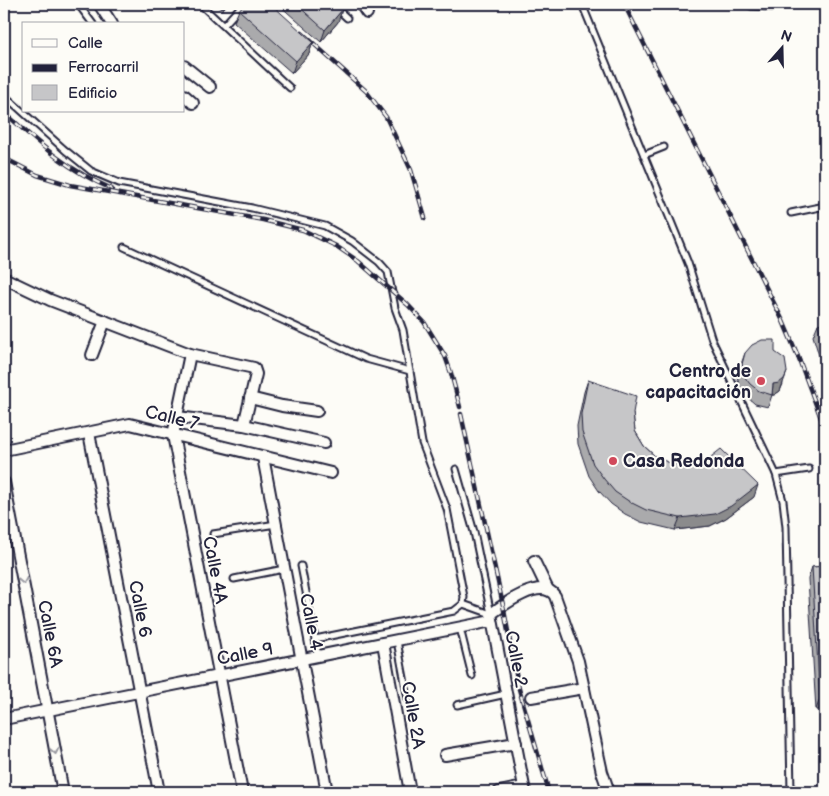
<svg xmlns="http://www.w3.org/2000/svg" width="829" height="796" font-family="'Balsamiq Sans',sans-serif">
  <rect width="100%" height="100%" fill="#fdfcf7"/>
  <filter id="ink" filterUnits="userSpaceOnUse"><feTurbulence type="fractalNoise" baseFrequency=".02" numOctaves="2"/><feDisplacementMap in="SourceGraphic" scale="10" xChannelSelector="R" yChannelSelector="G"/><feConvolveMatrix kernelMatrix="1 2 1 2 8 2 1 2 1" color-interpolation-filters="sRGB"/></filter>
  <g filter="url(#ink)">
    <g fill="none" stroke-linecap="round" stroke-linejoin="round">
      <defs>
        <g id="service">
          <path d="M78 4 93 24"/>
          <path d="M200 4 290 88"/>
          <path d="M332 4 347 18"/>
          <path d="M582 4 688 263 712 340 776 474 783 501 786 527 791 792"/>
          <path d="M748 4 751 6 774 7 791 4"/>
          <path d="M224 25 243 4"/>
          <path d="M4 95 65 150 91 171 119 183 252 208 325 226 352 241 379 262 388 272 395 308 403 330 422 443 447 509 464 597 463 604 454 611 315 639 301 566"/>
          <path d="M644 155 664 147"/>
          <path d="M791 213 825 206"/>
          <path d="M124 247 366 359 410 371"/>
          <path d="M456 469 474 532 491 614"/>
          <path d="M776 474 809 469"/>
          <path d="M213 534 276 524"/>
          <path d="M234 579 284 569"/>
          <path d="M463 604 491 614"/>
          <path d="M460 628 472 676"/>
          <path d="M315 639 318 656"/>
          <path d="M397 641 408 699"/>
          <path d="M457 705 506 694"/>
        </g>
        <g id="minor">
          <path d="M99 4 112 24"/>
          <path d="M361 4 367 13"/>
          <path d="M184 66 210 87"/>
          <path d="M184 95 193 103"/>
          <path d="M4 278 50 300 190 354 254 368 256 374 244 425"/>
          <path d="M190 354 173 435 242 792"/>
          <path d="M92 355 105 321"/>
          <path d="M250 398 282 406 317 411"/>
          <path d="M177 417 244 425 324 443"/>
          <path d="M89 433 159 792"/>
          <path d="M4 450 130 424 331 473"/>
          <path d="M263 457 327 792"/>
          <path d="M4 482 63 792"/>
          <path d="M534 561 548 590"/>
          <path d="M383 643 410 792"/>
          <path d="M531 697 584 688"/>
          <path d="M4 719 492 621"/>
          <path d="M445 755 516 743"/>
          <path d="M499 792 524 787"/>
          <path d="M525 792 491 614C503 605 542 576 555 596L578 661 602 772 609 792"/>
        </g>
      </defs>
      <use href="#service" stroke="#22223b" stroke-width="9"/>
      <use href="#minor" stroke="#22223b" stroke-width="14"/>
      <use href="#service" stroke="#fdfcf7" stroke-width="5"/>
      <use href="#minor" stroke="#fdfcf7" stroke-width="10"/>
      <defs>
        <g id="rail">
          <path d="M624 4 783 321 797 354 825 429"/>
          <path d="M302 33 366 91 386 117 411 170 425 218"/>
          <path d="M4 112C39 144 67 170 112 189"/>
          <path d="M4 158 37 175 70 185 263 220 303 230 336 246 358 261 408 305 424 322 445 356 451 373 460 407"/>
          <path d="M461 414 503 605 519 689 549 792"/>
        </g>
      </defs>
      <use href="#rail" stroke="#22223b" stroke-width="4.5"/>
      <use href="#rail" stroke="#fdfcf7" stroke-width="2.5" stroke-dasharray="8" stroke-linecap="butt"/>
    </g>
    <g fill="#aaaaac" stroke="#22223b">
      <path d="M215 4H228L222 10Z"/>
      <path d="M278 4H335L338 22 321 42Z"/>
      <path d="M239 10 313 42 309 54 292 73 234 22Z"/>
      <path d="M825 323V375L813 336 818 324Z"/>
      <path d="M775 352 783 384 780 391 774 395H772L768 407 755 404 746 396 740 388 737 376 745 353Z"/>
      <path d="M588 380 633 413 635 431 644 446 657 458 754 497 726 518 710 526 675 530 641 522 625 514 611 504 599 491 589 476 578 444 577 426 584 392Z"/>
      <path d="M825 541V709L816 710 808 579 812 567 823 566 822 549Z"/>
    </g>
    <g fill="#8b8b8c" stroke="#22223b">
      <path d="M225 4H228L222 10Z"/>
      <path d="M342 10 338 22 321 42 325 30Z"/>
      <path d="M313 42 309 54 292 73 296 61Z"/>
      <path d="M787 372 780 391 774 395H772L773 384Z"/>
      <path d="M758 485 754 497 726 518 710 526 675 530 680 518Z"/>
      <path d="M825 697V709L816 710 820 698Z"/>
    </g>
    <g fill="#c6c6c8" stroke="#22223b">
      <path d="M244 4H271L313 42 296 61 239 10Z"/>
      <path d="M296 4H335L342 10 325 30Z"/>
      <path d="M825 323V349L818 324Z"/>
      <path d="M762 340H775V352L785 359 787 372 784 379 779 383 773 384 772 395 759 391 750 384 744 376 742 364 745 353 752 345Z"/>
      <path d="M588 380 636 396 633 413 635 431 644 446 657 458 673 464 690 465 707 460 721 449 758 485 731 506 715 514 680 518 646 510 630 502 615 492 604 479 593 464 582 432 581 414Z"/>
      <path d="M825 566V697L820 698 812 567Z"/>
    </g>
    <defs><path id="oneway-chevron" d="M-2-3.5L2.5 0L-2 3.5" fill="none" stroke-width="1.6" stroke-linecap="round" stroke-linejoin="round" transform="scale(1.25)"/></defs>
    <g stroke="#9a9aa2">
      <use href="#oneway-chevron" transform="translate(23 581) rotate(79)"/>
      <use href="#oneway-chevron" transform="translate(55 751) rotate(80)"/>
    </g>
  </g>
  <g fill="#d1495b" stroke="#fdfcf7" stroke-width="2">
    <circle cx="761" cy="381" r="5"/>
    <circle cx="613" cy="461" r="5"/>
  </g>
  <g text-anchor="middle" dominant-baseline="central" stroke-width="4" stroke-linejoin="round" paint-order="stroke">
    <g font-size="18" font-weight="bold" fill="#22223b" stroke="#fdfcf7" text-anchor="end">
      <text x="751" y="371">Centro de<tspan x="751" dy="21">capacitación</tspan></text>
      <text x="623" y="461" text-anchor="start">Casa Redonda</text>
    </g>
    <g font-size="18" fill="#22223b" stroke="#fdfcf7">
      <text transform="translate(172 418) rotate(14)">Calle 7</text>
      <text transform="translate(215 570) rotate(79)">Calle 4A</text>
      <text transform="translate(140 609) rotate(79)">Calle 6</text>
      <text transform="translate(311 622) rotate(79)">Calle 4</text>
      <text transform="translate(50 634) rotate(79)">Calle 6A</text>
      <text transform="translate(245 654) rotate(-11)">Calle 9</text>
      <text transform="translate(516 659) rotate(79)">Calle 2</text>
      <text transform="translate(413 715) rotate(80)">Calle 2A</text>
    </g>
  </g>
  <rect width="829" height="796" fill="none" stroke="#fdfcf7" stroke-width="20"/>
  <rect x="10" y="10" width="809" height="776" fill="none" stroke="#22223b" stroke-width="2" filter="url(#ink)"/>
  <rect x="22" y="22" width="162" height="90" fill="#fdfcf7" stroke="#a5a5ac"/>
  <rect x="32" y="39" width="25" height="8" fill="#fdfcf7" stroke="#a5a5ac"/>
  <text x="68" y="48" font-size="15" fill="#22223b">Calle</text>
  <rect x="32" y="64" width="25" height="8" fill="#22223b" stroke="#a5a5ac"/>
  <text x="68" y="72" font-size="15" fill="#22223b">Ferrocarril</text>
  <rect x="32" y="85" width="25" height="15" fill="#c6c6c8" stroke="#a5a5ac"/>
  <text x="68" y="98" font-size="15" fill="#22223b">Edificio</text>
  <g transform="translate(782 48) rotate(20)" stroke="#fdfcf7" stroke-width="4" paint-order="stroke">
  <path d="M0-4L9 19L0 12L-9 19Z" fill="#22223b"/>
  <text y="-8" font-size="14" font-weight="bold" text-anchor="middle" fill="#22223b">N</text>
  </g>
</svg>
